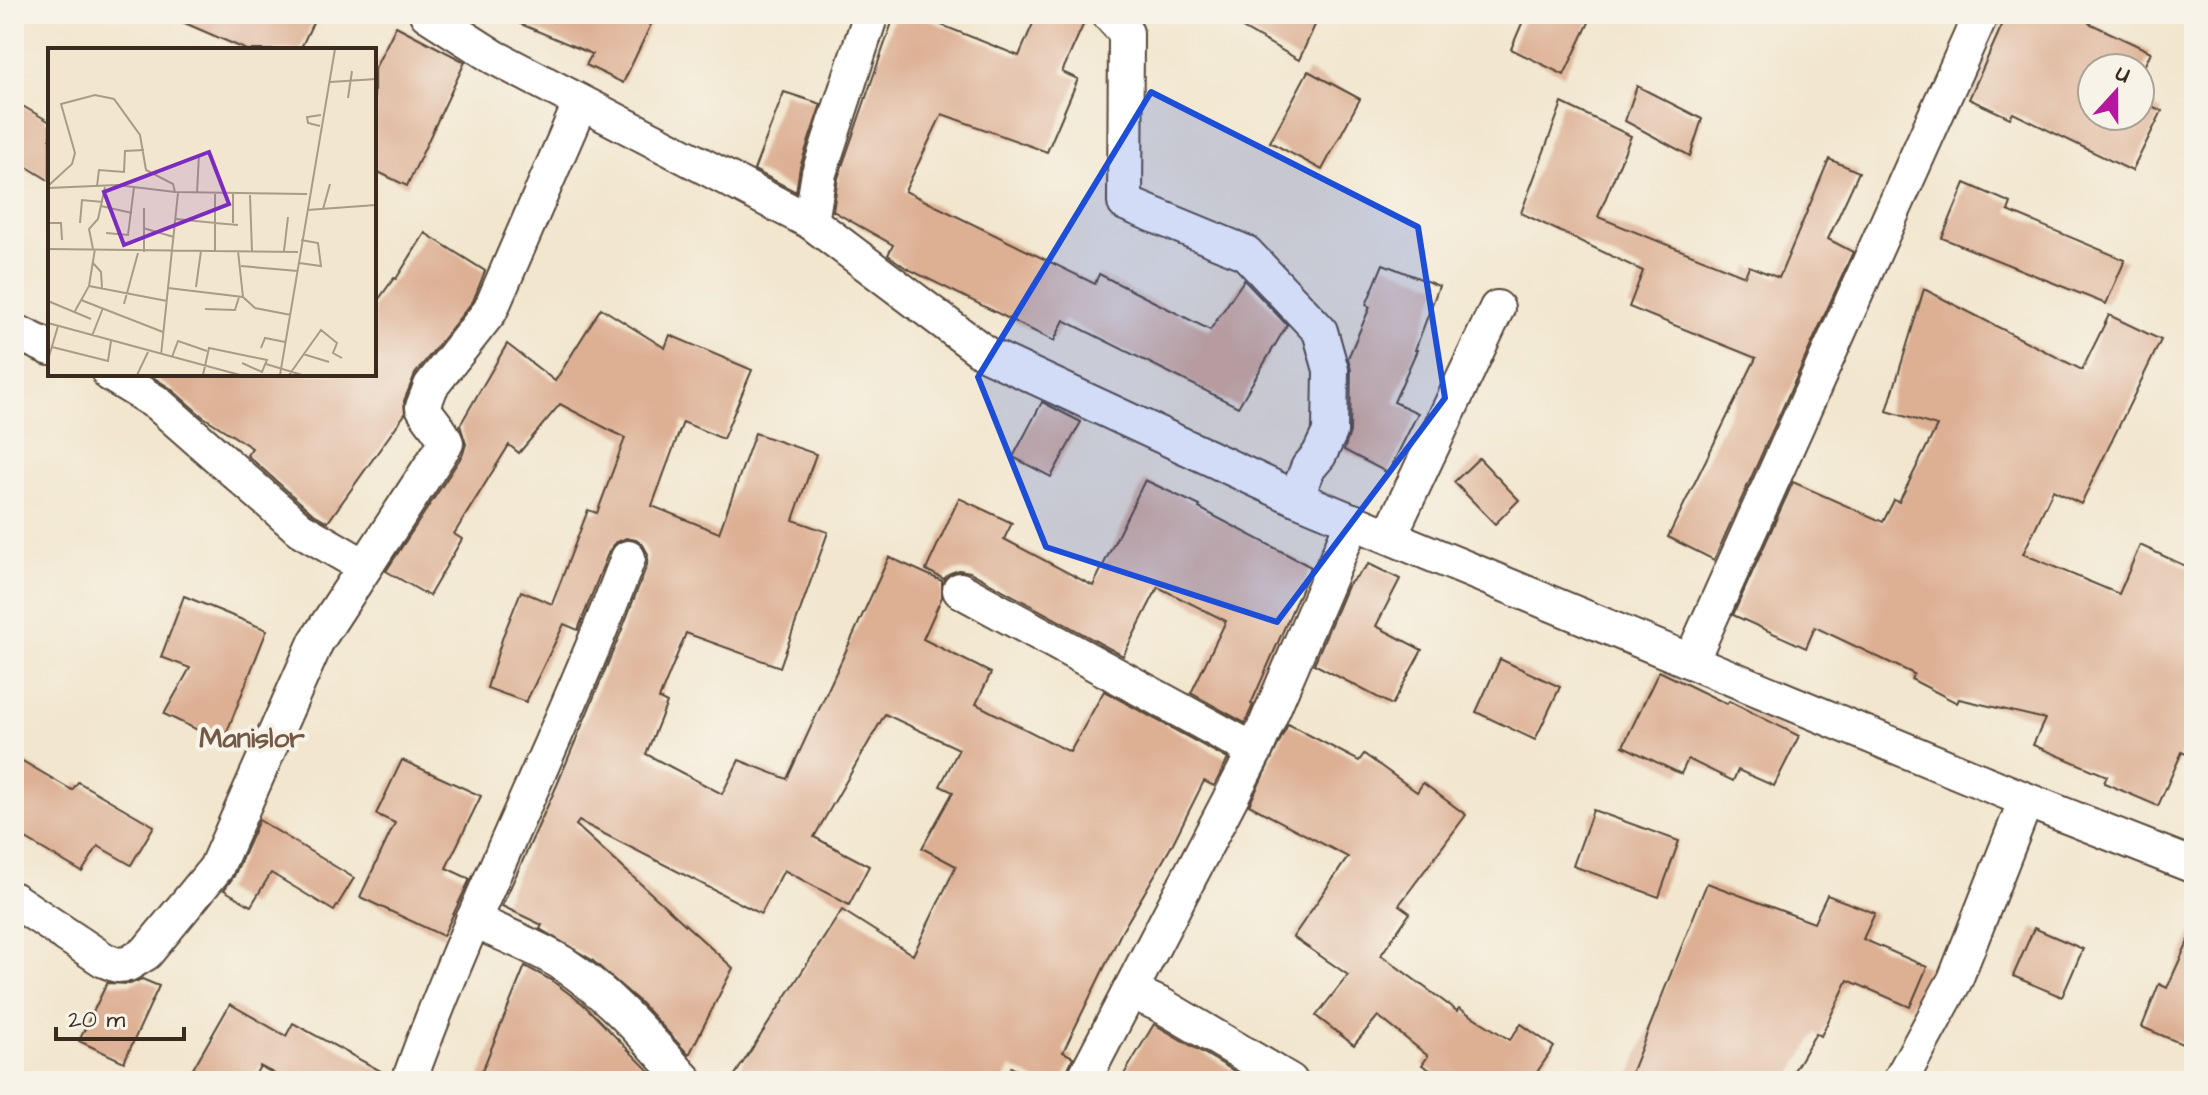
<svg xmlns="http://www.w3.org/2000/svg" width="2208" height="1095" font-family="'Architects Daughter',sans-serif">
  <rect width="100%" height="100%" fill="#f7f3e8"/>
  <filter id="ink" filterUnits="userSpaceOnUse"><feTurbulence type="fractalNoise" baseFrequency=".0125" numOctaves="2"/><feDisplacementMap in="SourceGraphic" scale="16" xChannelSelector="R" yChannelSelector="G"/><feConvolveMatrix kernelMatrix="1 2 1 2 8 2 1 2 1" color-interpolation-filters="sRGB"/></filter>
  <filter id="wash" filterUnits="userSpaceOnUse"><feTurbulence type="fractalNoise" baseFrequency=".006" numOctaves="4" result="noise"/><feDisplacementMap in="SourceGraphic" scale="32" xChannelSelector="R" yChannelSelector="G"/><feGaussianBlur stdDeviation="1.8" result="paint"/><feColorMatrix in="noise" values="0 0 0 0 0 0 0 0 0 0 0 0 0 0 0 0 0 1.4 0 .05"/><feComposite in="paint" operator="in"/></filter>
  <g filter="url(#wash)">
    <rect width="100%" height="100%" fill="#f2e6ce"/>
    <g id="blocks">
      <g fill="#ddb094">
        <path d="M164 14H317L300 50H247Z"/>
        <path d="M497 14H656L623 83 586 65 592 54Z"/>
        <path d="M895 14H914L1019 56 1037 14H1088L1062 72 1078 79 1047 152 942 114 905 191 1095 284 1099 274 1210 330 1244 280 1287 325 1238 407 1064 320 1054 341 906 268 888 255 893 245 833 211 838 178Z"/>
        <path d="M1218 14H1320L1299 60Z"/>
        <path d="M1526 14H1593L1564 75 1511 49Z"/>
        <path d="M2007 14H2093L2089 23 2151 52 2140 75V68H2092V116H2140V100L2162 111 2132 171 2013 113 2010 118 1969 99Z"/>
        <path d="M396 26 465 62 407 186 374 170V70Z"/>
        <path d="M1308 71 1360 99 1322 170 1270 142Z"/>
        <path d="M1637 86 1702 119 1690 156 1625 121Z"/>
        <path d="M784 92 821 104 800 167 796 192 754 170Z"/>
        <path d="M14 101 50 122V181L14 159Z"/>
        <path d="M1562 103 1631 136 1598 217 1745 276 1749 266 1779 278 1829 159 1859 172 1828 239 1853 252 1714 560 1668 537 1756 358 1629 307 1643 271 1521 213Z"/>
        <path d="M1965 183 2011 203 2008 211 2125 260 2106 304 1942 238Z"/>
        <path d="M425 233 485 271 473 301 415 374 404 401 405 414 328 522 312 513 247 455 252 448 202 416 170 388 148 374H374V306L394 278 396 279Z"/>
        <path d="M1383 264 1439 286 1415 350H1417L1394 402 1418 413 1388 473 1344 450 1350 432 1351 370 1348 358 1370 307 1366 305Z"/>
        <path d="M1924 289 2082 370 2109 315 2161 340 2081 504 2053 490 2023 554 2119 594 2140 545 2194 570V758L2182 752 2158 806 2104 783 2107 776 2033 745 2045 719 1959 699 1957 703 1911 679 1914 674 1815 627 1806 648 1733 615 1793 482 1883 522 1894 500 1899 502 1937 426 1887 411Z"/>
        <path d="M601 308 665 348 670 335 752 370 723 439 683 422 652 506 719 533 755 433 816 454 793 520 828 532 780 667 686 633 659 699 667 703 646 754 722 794 739 760 787 779 889 557 942 581V597L923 639 991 673 976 704 1070 752 1104 691 1228 759 1214 786 1204 781 1171 847 1121 933 1063 1052 1073 1057 1063 1081H1038L1011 1067 1004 1081H731L842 910 913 955 956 866 922 848 953 792 940 786 959 749 885 714 814 837 869 866 849 905 784 870 761 914 579 821 576 825 733 968 689 1055 642 1004 592 960 540 929 542 925 502 906 557 785 621 632 647 565 648 554 643 545 636 540 626 538 615 543 609 551 578 630 564 624 526 702 487 688 503 636 521 591 552 604 588 510 597 513 625 438 560 404 519 453 509 445 454 534 462 539 429 596 386 571 463 454 466 444 460 425 507 344 555 381Z"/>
        <path d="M1042 402 1081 422 1051 477 1013 457Z"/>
        <path d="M1479 458 1519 500 1495 524 1454 482Z"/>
        <path d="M1145 480 1200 506 1199 508 1311 567 1251 704 1253 705 1245 723 1191 693 1226 621 1158 587 1123 656 970 572 959 570 950 573 944 579 926 570 959 498 1012 523 1004 539 1093 586Z"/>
        <path d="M1369 564 1400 579 1376 626 1422 650 1392 705 1314 664 1347 586Z"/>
        <path d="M184 596 267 630 223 742 164 714 190 668 161 657Z"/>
        <path d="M1500 659 1560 687 1535 740 1476 712Z"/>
        <path d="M1659 671 1727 704 1729 701 1799 736 1774 786 1738 770 1733 781 1688 759 1681 774 1623 746Z"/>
        <path d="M1288 724 1359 761 1364 754 1417 792 1423 783 1466 815 1399 905 1410 913 1381 955 1457 1011 1459 1008 1510 1040 1521 1024 1554 1047 1531 1081H1448L1422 1065 1428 1056 1378 1016 1354 1045 1316 1016 1348 975 1293 937 1348 857 1249 805Z"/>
        <path d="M14 756 72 790 78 782 154 826 131 865 98 846 82 872 14 832Z"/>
        <path d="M402 760 481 796 446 868 470 879 443 936 360 897 395 823 376 814Z"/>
        <path d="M1593 810 1679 841 1659 897 1573 866Z"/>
        <path d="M259 820 354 878 334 911 271 873 251 906 224 890 234 876Z"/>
        <path d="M1707 883 1814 923 1827 895 1875 913 1863 939 1927 967 1910 1007 1848 980 1821 1036 1816 1033 1788 1081H1628Z"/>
        <path d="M2034 928 2083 949 2062 997 2013 976Z"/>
        <path d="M2194 928V1049L2142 1027 2159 984 2167 988Z"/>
        <path d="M525 966 551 980 583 1004 659 1081H478Z"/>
        <path d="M142 979 159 986 124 1062 79 1041 107 983 130 984Z"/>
        <path d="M230 1004 286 1036 293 1023 390 1076 389 1081H288L260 1066 252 1081H186Z"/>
        <path d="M1154 1024 1251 1081H1106L1109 1075 1120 1081Z"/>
      </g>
    </g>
  </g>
  <g filter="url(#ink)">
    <use href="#blocks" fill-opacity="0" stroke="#564638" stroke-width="2"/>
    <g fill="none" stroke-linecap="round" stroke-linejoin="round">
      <defs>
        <g id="street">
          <path d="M427 14 494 57 811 222 986 354 1296 498 2026 800 2194 866"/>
          <path d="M1109 14 1126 33 1125 203 1246 253 1320 331 1331 370 1330 432 1319 455 1308 468 1296 498"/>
          <path d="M811 222 819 173 871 14"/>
          <path d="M14 331 50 348"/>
          <path d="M110 374 157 403 300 529 364 566"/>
          <path d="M1390 535 1497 308"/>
          <path d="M960 590 1255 751"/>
          <path d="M1691 661 1981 14"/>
          <path d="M14 900 104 960 117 965 128 964 146 953 216 868 316 642 446 443C441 428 430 421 423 407L431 386 490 311 580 104"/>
          <path d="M473 920C502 934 535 946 562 963 610 994 648 1039 686 1081"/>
          <path d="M1130 991 1161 1005 1290 1081"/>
          <path d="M409 1081C473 903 562 735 628 558"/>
          <path d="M1083 1081 1255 751 1353 521"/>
          <path d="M1900 1081 1955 980 2026 800"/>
        </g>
      </defs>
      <use href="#street" stroke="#564638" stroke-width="38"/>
      <use href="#street" stroke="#fff" stroke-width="34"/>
    </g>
  </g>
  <path fill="#1d4ed8" fill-opacity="0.2" stroke="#1d4ed8" stroke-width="6" stroke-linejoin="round" d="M1151 92 1418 227 1445 398 1277 622 1046 547 978 377Z"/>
  <g text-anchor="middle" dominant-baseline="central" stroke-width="8" stroke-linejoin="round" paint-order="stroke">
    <g font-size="28" font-weight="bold" fill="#745947" stroke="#f7f3e8">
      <text x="252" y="738">Manislor</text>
    </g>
  </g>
  <g transform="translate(48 48)">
    <rect width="328" height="328" fill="#f2e6ce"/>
    <path fill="none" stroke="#a99b88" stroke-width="2" d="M282 34 328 31M300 50 304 23M272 78 260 75 259 69 273 67M0 138 24 116 27 105 13 56 47 47 66 51 92 87 98 122 125 136 127 144M49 138 51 122 76 124 77 103 96 102M0 140 69 137 127 144 259 146M149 145 151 106M185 146V175M202 147 204 204M53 158 84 165M275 161 282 136M259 162 328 157M128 171 167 175V146M0 175H13L14 192M32 175 34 152 55 154M95 180 126 189M58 185 80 187 86 139M0 201 250 204M45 201 41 181 50 171 57 139M167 203V175L190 177M190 203 195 249M236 203 240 169M96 204V160M45 215 53 224 54 240M251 215 273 218 270 195 253 192M193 218 250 223M41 238 119 253M148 239 153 203M120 240 195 249 207 260 243 267M33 252 115 284M0 253 43 271M76 256 90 205M157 261 187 262 191 249M27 263 41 238 47 201M0 275 192 327M44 288 55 260M4 299 60 313 63 293M213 300 217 290 237 294M255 306 281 314M113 307 130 145M124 309 130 293 159 303M0 312 10 278M218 316 254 327M89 327 100 304M155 327 161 300 219 312 214 324 194 315M232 327 287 1M241 327 273 282 289 295 285 305 294 310"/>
    <path fill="#7b2cbf" fill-opacity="0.15" stroke="#7b2cbf" stroke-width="4" d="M161 104 181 156 76 197 56 144Z"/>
    <rect width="328" height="328" fill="none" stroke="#3b2a1e" stroke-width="4"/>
  </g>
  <rect width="2208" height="1095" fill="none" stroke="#f7f3e8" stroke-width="48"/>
  <g transform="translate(2116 92) rotate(21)"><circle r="38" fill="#f7f3e8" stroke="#aca397" stroke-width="2"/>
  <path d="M0-6L14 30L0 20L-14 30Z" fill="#b5179e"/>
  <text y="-12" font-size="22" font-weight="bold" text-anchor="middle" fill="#3b2a1e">U</text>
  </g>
  <path d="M56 1027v12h128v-12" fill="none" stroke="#3b2a1e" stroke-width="4"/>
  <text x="68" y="1027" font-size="24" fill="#3b2a1e" stroke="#f7f3e8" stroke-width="6" paint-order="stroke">20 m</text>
</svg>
